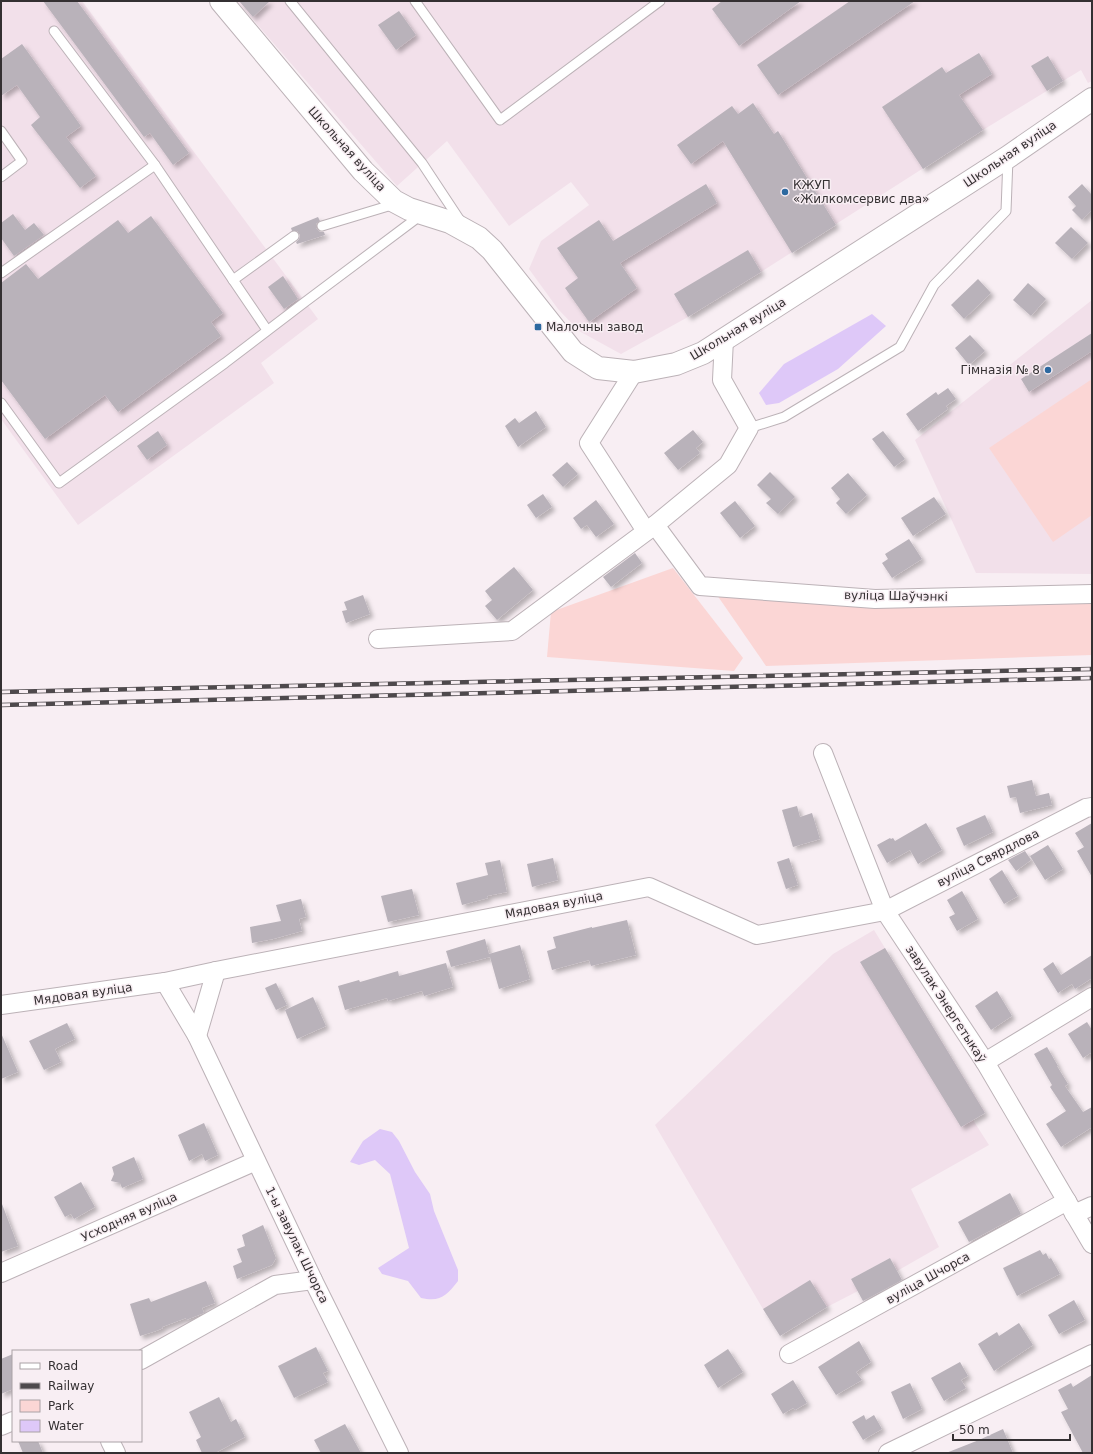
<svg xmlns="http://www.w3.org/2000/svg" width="1093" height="1454" font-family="'DejaVu Sans',sans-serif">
  <defs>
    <filter id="shadow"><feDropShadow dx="3.5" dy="3.5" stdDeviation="2" flood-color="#0004"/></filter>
  </defs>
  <rect width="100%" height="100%" fill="#f8eef3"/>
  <g fill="#f2e0ea">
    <path d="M1 1H82L318 319 261 363 274 383 78 525 1 419Z"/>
    <path d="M237 1H1092V81L1088 83 1081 70 983 130 761 272 688 317 621 354 579 331 558 309 529 269 541 241 589 205 571 182 509 226 447 141 397 186Z"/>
    <path d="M1092 300V574L976 573 915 440Z"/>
    <path d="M874 930 985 1112 973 1120 989 1145 911 1189 939 1247 897 1271 890 1258 851 1279 858 1291 827 1307 763 1309 655 1125 833 954Z"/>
  </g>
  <g fill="#fbd6d5">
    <path d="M1092 379V515L1053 542 989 448Z"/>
    <path d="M673 568 743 658 734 671 547 657 551 612Z"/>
    <path d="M717 595 1092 600V655L766 666Z"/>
  </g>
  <g fill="#dec8f8">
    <path d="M872 314 886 326 838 369 779 403 766 405 759 393 784 364Z"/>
    <path d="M380 1129 392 1132 399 1141 415 1172 430 1194 434 1211 458 1270V1281C446 1296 441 1302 421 1298L408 1281 382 1274 378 1268 409 1248 390 1174 375 1160 359 1165 350 1162 363 1141Z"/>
  </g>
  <g fill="#b9b2ba" filter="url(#shadow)">
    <path d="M43 1H77L189 153 173 165 150 133 144 137Z"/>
    <path d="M239 1H270L253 17Z"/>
    <path d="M722 1H801L739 46 712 9Z"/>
    <path d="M850 1H915L778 95 757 65Z"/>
    <path d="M399 11 416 35 396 50 378 25Z"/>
    <path d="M22 44 81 126 66 137 96 176 80 188 31 125 40 117 17 85 1 96V59Z"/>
    <path d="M979 53 992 74 959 95 983 130 923 169 882 107 942 67 946 73Z"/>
    <path d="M1048 56 1063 81 1047 91 1031 66Z"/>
    <path d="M753 103 774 134 778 131 836 225 792 253 723 141 691 164 677 145 732 106 738 114Z"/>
    <path d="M706 184 717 203 620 263 637 288 589 322 565 288 578 278 557 248 599 220 613 241Z"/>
    <path d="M1082 184 1092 195V210L1082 220 1072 210 1076 206 1068 197Z"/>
    <path d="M13 214 25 230 34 223 44 235 14 256 1 238V223Z"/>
    <path d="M151 216 223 313 211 322 221 336 118 412 105 395 45 439 1 380V283L26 264 38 279 118 220 128 233Z"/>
    <path d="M318 217 320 221 316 224V228L320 232H324L325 235 297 244 296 242 299 239 300 235 297 231H292L291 228Z"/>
    <path d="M1071 227 1088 243 1072 259 1055 243Z"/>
    <path d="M748 250 761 272 688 317 674 294Z"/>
    <path d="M283 276 298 299 284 309 268 287Z"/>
    <path d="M978 279 991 293 964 319 951 305Z"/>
    <path d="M1028 283 1046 299 1031 316 1013 300Z"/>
    <path d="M1092 333V351L1029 392 1021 379Z"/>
    <path d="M970 335 985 351 969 365 955 348Z"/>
    <path d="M948 388 956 399 946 406 948 409 918 431 906 414 936 392 938 395Z"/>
    <path d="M536 411 546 427 518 447 505 426 515 418 519 423Z"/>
    <path d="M693 430 703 442 696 448 700 453 678 470 664 453Z"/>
    <path d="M158 431 167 445 147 460 137 446Z"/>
    <path d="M883 431 905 459 894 467 872 439Z"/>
    <path d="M567 462 578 474 563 487 552 475Z"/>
    <path d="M770 472 795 497 778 514 766 503 771 499 757 485Z"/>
    <path d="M848 473 867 495 846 514 836 503 840 499 831 488Z"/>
    <path d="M543 494 552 507 536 518 527 505Z"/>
    <path d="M934 497 946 514 913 536 901 518Z"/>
    <path d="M596 500 614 524 596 537 587 525 581 529 573 518Z"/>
    <path d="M735 501 755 526 740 538 720 513Z"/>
    <path d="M909 539 922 559 892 578 882 563 888 559 885 554Z"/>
    <path d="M635 553 642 563 611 587 603 577Z"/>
    <path d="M514 567 533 590 497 620 485 606 492 600 485 591Z"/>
    <path d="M363 595 370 614 346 623 342 611 347 610 344 602Z"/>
    <path d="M1032 780 1036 796 1049 793 1052 805 1020 813 1016 797 1010 798 1007 786Z"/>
    <path d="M797 806 800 817 812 813 820 839 793 847 782 810Z"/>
    <path d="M985 815 993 832 964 846 956 828Z"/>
    <path d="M926 823 942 850 918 864 910 850 887 863 877 845 890 838 891 839 893 838 895 841Z"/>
    <path d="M1092 823V877L1077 851 1084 847 1075 833Z"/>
    <path d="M1048 845 1063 869 1045 880 1030 856Z"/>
    <path d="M1025 851 1031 860 1016 871 1008 860Z"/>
    <path d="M553 858 558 880 532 887 527 864Z"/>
    <path d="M789 858 798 885 786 889 777 862Z"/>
    <path d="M500 860 507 892 487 896 488 898 462 905 456 883 488 875 485 863Z"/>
    <path d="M1002 870 1018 896 1004 904 989 879Z"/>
    <path d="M412 889 419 915 388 922 381 896Z"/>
    <path d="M962 891 978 919 957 931 949 917 955 914 947 900Z"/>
    <path d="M301 899 306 917 299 919 302 931 273 939 252 943 250 927 281 921 276 905Z"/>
    <path d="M627 920 636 955 591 966 589 960 552 970 547 951 556 948 553 937 592 927V928Z"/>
    <path d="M485 939 489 954 520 945 530 979 499 989 490 957 451 967 446 951Z"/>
    <path d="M885 948 985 1113 961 1127 860 962Z"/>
    <path d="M1092 955V978L1075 989 1072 984 1058 993 1043 969 1053 962 1061 975Z"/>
    <path d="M446 963 453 987 424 996 422 991 388 1001 387 998 345 1010 338 986 359 980 360 982 398 971 399 976Z"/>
    <path d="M276 983 287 1005 276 1010 265 988Z"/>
    <path d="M997 991 1012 1016 991 1030 975 1006Z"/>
    <path d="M313 997 326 1026 297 1039 285 1010Z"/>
    <path d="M1087 1022 1092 1030V1052L1083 1058 1068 1034Z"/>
    <path d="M67 1023 75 1039 55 1049 61 1062 44 1070 29 1041Z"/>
    <path d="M1 1033 18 1072 1 1079Z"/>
    <path d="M1047 1047 1058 1066H1057L1068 1084 1065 1086 1083 1112 1092 1107V1127L1061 1147 1046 1124 1066 1111 1050 1087 1052 1085 1034 1054Z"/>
    <path d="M204 1123 218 1155 205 1161 202 1154 189 1161 178 1135Z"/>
    <path d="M134 1157 143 1179 122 1188 120 1183 111 1181 114 1174 112 1167Z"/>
    <path d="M81 1182 95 1207 74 1219 71 1214 65 1217 54 1197Z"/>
    <path d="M1010 1193 1021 1214 969 1242 958 1222Z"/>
    <path d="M2 1204 18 1246 1 1252V1205Z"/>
    <path d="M263 1225 276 1258 272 1265 237 1279 233 1266 242 1262 237 1249 245 1246 242 1235Z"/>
    <path d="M1040 1250 1043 1255 1046 1253 1049 1259 1051 1258 1060 1274 1017 1296 1003 1268Z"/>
    <path d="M890 1258 902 1280 863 1301 851 1279Z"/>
    <path d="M810 1280 827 1307 780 1336 763 1309Z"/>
    <path d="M206 1281 215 1303 202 1308 204 1313 186 1320V1318L162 1327 163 1328 156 1331 140 1336 130 1304 149 1298 151 1302Z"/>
    <path d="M1074 1300 1085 1320 1059 1334 1048 1315Z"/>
    <path d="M1019 1323 1033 1345 994 1371 978 1344 997 1332 999 1336Z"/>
    <path d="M859 1341 871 1362 856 1372 862 1380 836 1395 818 1367Z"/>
    <path d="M316 1347 328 1371 323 1373 328 1382 294 1398 278 1366Z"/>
    <path d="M728 1349 743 1372 718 1388 704 1365Z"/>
    <path d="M13 1354V1389L1 1394V1359Z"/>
    <path d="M960 1362 968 1376 961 1380 966 1388 944 1401 931 1378Z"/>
    <path d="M1092 1375V1453H1083L1061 1412 1068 1409 1058 1390 1071 1383 1073 1387Z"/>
    <path d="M793 1380 807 1403 795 1410 793 1408 783 1414 771 1394Z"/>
    <path d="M910 1383 922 1409 903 1419 891 1392Z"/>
    <path d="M219 1397 231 1422 236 1419 245 1437 215 1453H202L196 1440 201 1437 189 1412Z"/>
    <path d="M864 1415 866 1420 874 1415 882 1429 863 1440 852 1422Z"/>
    <path d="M345 1424 361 1453H321L314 1440Z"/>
    <path d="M1003 1429 1013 1453H946L979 1440Z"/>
    <path d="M18 1441H38L43 1453H23Z"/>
  </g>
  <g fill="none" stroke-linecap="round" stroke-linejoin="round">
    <defs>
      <g id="service">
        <path d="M290 1 422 163 461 222"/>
        <path d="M415 1 500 120 660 1"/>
        <path d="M54 31 155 165"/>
        <path d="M1 131 22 161 1 177"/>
        <path d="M322 226 395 204"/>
        <path d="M1 273 155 165 267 330"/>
        <path d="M233 280 294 236"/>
        <path d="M1 403 59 483 225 363 305 302 421 215"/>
        <path d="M749 428 784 417 900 347 934 285 1006 211 1008 158"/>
      </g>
      <g id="minor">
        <path d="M634 372 589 443 646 531"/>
        <path d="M655 525 700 586 875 599 1092 594"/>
        <path d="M378 639 512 631 655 525 728 465 749 428 722 380 724 339"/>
        <path d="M823 753 885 911 985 1062 1092 1244"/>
        <path d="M165 982 197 1036 313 1280 399 1453"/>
        <path d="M1 1005 165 982 216 971 649 887 757 935 885 911 1086 808 1092 807"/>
        <path d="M197 1036 216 971"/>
        <path d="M985 1062 1092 997"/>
        <path d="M1074 1214 1092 1206"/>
        <path d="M1 1273 256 1161"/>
        <path d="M789 1354 1067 1201"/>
        <path d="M141 1360 275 1285 313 1280"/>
        <path d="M1 1426 13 1421"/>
        <path d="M110 1441 116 1453"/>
        <path d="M888 1453 1092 1354"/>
      </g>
      <path id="tertiary" d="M221 1 363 171 394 201 409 209 450 222 479 238 492 250 573 352 598 368 634 372 676 364 703 353 1008 157 1092 99"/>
    </defs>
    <use href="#service" stroke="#bcb2b7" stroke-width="11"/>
    <use href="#minor" stroke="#bcb2b7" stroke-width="20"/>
    <use href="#tertiary" stroke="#bcb2b7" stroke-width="24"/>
    <use href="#service" stroke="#fff" stroke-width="9"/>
    <use href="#minor" stroke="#fff" stroke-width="18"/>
    <use href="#tertiary" stroke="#fff" stroke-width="22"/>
    <defs>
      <g id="rail">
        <path d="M1 692 1092 669"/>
        <path d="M1 705 1092 678"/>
      </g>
    </defs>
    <use href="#rail" stroke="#4e494c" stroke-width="4.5"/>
    <use href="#rail" stroke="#f8eef3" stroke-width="3" stroke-dasharray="9" stroke-linecap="butt"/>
  </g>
  <g fill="#2d69a0" stroke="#f8eef3" stroke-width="1.5">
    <circle cx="785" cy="192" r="4"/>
    <rect x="534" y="323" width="8" height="8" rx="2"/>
    <circle cx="1048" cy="370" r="4"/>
  </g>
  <g text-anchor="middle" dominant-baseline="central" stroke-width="3" stroke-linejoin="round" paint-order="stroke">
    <g font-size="12" fill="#343032" stroke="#f8eef3">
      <text transform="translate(347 149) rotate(48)">Школьная вуліца</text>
      <text transform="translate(1010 154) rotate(-34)">Школьная вуліца</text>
      <text transform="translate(738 329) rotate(-31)">Школьная вуліца</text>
      <text transform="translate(896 596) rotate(1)">вуліца Шаўчэнкі</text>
      <text transform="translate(988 858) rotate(-27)">вуліца Свярдлова</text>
      <text transform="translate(554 905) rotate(-11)">Мядовая вуліца</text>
      <text transform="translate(83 994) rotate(-8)">Мядовая вуліца</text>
      <text transform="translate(946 1004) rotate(57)">завулак Энергетыкаў</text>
      <text transform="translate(129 1217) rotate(-24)">Усходняя вуліца</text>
      <text transform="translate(297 1245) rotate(64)">1-ы завулак Шчорса</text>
      <text transform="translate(928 1278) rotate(-29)">вуліца Шчорса</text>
    </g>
    <g font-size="12" fill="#343032" stroke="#f8eef3" text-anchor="start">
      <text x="793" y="185">КЖУП<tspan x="793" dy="14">«Жилкомсервис два»</tspan></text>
      <text x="546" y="327">Малочны завод</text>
      <text x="1040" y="370" text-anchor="end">Гімназія № 8</text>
    </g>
  </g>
  <rect width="1093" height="1454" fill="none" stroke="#343032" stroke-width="4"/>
  <rect x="12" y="1350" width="130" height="92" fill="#f8eef3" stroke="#aaa2a6"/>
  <rect x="20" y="1363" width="20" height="6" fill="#ffffff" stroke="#aaa2a6"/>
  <text x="48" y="1370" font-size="12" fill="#343032">Road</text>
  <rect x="20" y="1383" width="20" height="6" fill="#4e494c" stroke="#aaa2a6"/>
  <text x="48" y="1390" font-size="12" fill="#343032">Railway</text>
  <rect x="20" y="1400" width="20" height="12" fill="#fbd6d5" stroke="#aaa2a6"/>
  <text x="48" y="1410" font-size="12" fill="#343032">Park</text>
  <rect x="20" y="1420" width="20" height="12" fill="#dec8f8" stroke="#aaa2a6"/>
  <text x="48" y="1430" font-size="12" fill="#343032">Water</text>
  <path d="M953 1434v6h117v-6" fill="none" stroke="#343032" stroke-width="2"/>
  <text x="959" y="1434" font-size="12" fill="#343032" stroke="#f8eef3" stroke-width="3" paint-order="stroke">50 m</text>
</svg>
